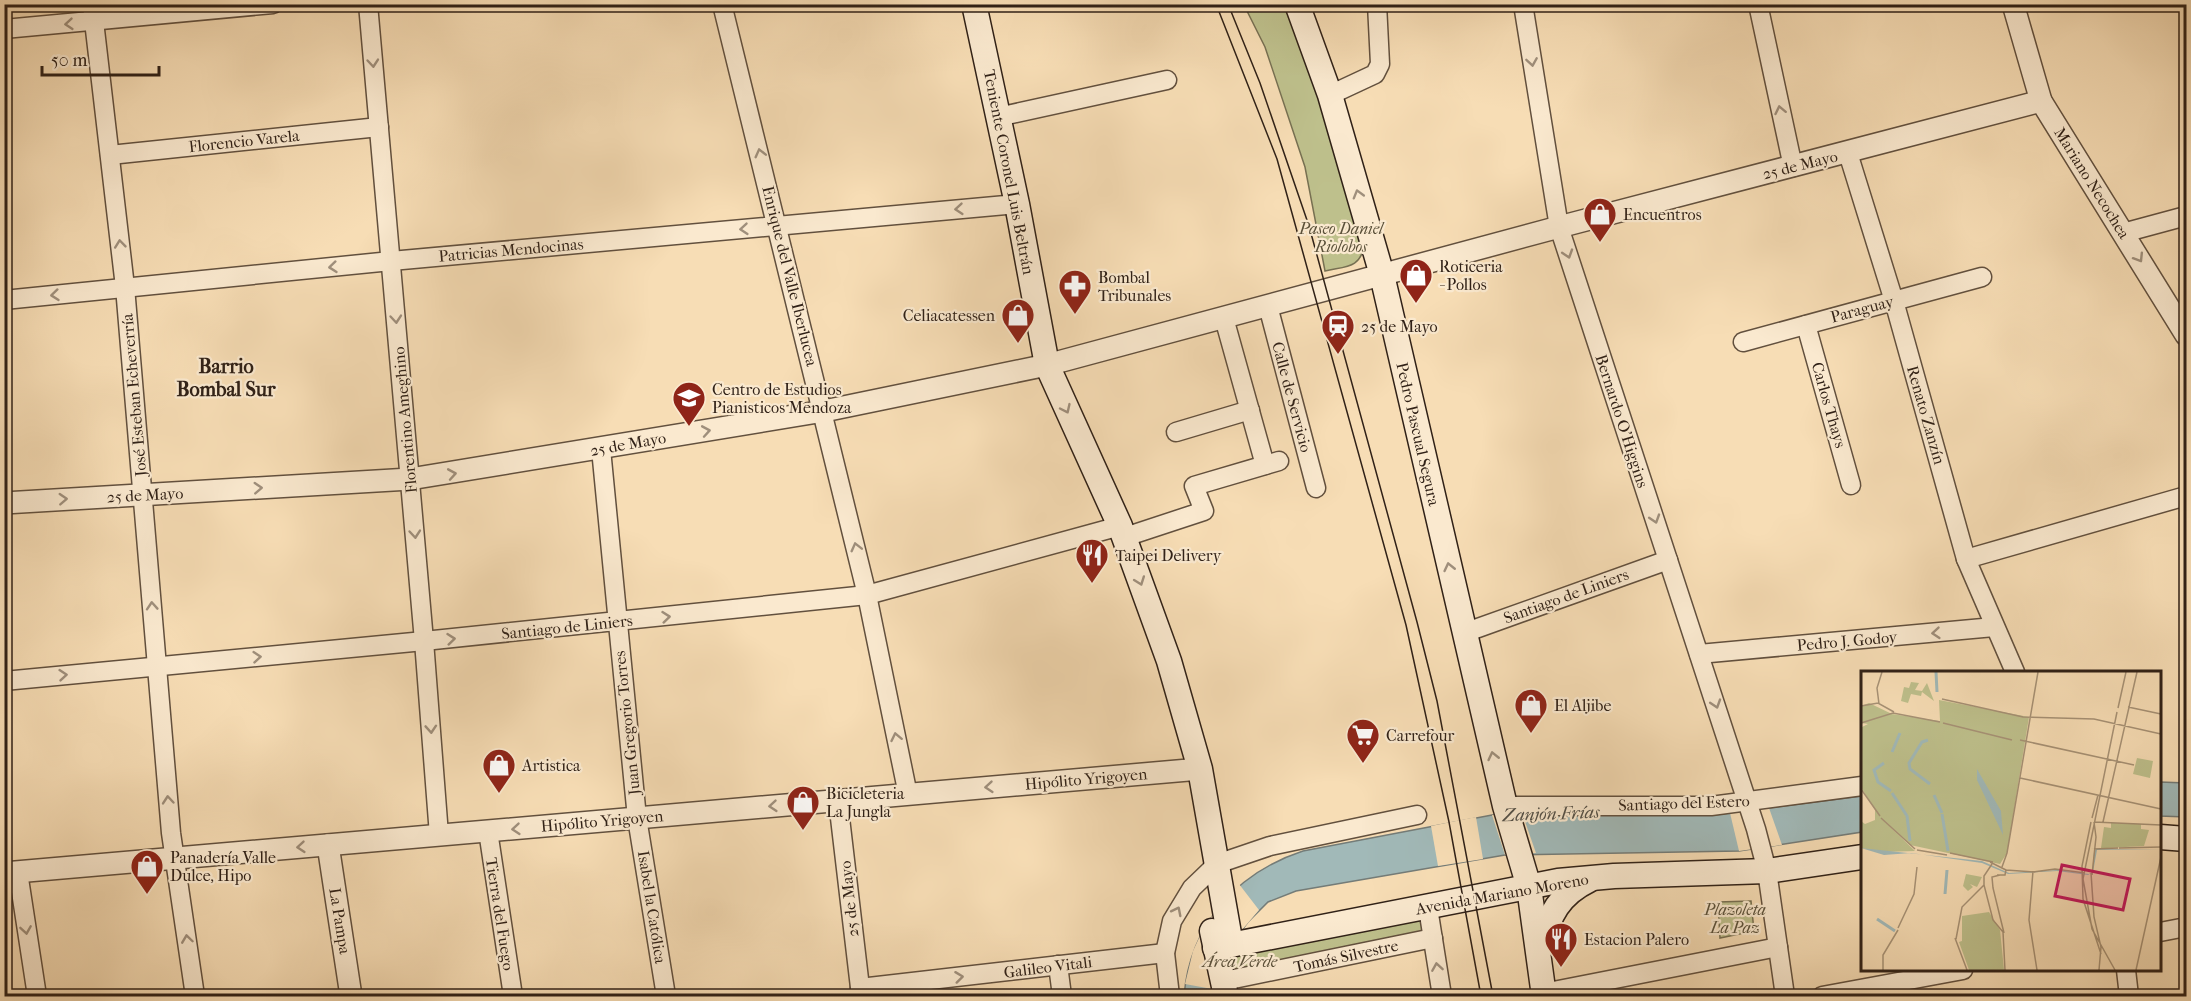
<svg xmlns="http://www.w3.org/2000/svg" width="2191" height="1001" font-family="'IM FELL French Canon',serif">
  <rect width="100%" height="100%" fill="#f7ddb5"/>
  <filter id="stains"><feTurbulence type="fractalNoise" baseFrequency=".00333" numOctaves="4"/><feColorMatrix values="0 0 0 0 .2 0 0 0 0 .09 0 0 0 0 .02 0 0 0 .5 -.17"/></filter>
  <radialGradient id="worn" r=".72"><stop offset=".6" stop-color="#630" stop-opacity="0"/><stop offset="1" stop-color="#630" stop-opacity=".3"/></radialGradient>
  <g fill="#bec08c" stroke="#777052" stroke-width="1.5">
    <path d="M1244 5H1288L1307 53 1365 244C1360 269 1346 266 1325 271L1305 167 1265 47Z"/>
    <path d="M1751 901 1754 931 1720 938 1718 902Z"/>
    <path d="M1428 908 1433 938 1224 981 1215 948Z"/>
  </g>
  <g fill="#a1b9b8" stroke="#747c78" stroke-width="1.5">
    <path d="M2160 782 2186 783V817L2160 816Z"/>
    <path d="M1862 796V832L1739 851 1505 855 1296 891 1268 902 1248 922 1236 938 1213 983 1212 996H1184C1190 925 1236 873 1303 851L1492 815 1519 813 1714 815Z"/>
  </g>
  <g fill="#f7ddb5">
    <path d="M1769 808 1782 845 1739 851 1730 813Z"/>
    <path d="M1522 813 1536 853 1505 855 1492 815Z"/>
    <path d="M1476 817 1483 859 1438 866 1431 826Z"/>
    <path d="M1239 884 1259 910 1236 937 1212 989 1185 984 1193 951 1206 923Z"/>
  </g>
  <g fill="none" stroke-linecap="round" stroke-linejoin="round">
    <defs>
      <g id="minor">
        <path d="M92 4 125 287 171 833 195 996"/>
        <path d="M368 4 424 641 439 835"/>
        <path d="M722 4 867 595 908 795"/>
        <path d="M1523 4 1559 227 1756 829 1767 871 1785 996"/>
        <path d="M1758 4 1793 167"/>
        <path d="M4 29 273 4"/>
        <path d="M1330 95 1375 74 1380 64 1377 4"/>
        <path d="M998 117 1167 80"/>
        <path d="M1848 153 1894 301 1966 559 2015 672"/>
        <path d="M110 155 379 127"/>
        <path d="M2123 233 2186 216"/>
        <path d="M4 300 391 261 1017 204"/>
        <path d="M1268 306 1316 488"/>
        <path d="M1224 318 1265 465"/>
        <path d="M1806 325 1851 485"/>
        <path d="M1743 342 1982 277"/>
        <path d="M1176 432 1250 410"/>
        <path d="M601 449 637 818 666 996"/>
        <path d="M1125 537 1204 511 1194 486 1279 461"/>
        <path d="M1966 559 2186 496"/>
        <path d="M1464 633 1668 560"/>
        <path d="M1699 654 1994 627"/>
        <path d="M4 681 424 641 867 595 1120 526"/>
        <path d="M838 801 861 996"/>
        <path d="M1505 806H1711L1862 786"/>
        <path d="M488 831 513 996"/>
        <path d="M18 872 37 996"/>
        <path d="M1428 908 1442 996"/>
        <path d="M2160 932 2186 927"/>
        <path d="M1058 965 1062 996"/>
        <path d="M2126 970 2129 996"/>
        <path d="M1224 981 1433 938"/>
        <path d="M860 988 1165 953"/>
        <path d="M1543 993 1778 947"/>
        <path d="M1170 996 1165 953 1172 921 1192 888 1217 864 1270 846 1417 815"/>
        <path d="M1822 996 1963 970"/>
      </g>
      <g id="tertiary">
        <path d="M2013 4 2041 101 2186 335"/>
        <path d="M4 503 410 479 824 411 1047 365 1559 227 2041 101"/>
        <path d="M328 845 351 996"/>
        <path d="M4 873 1200 769"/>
      </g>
      <g id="secondary">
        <path d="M974 4 1017 204 1047 365 1120 526 1169 661 1200 769 1231 945"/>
        <path d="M1297 4 1330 95 1382 275 1505 806 1529 887 1544 996"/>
        <path d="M2160 837 2186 839"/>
        <path d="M1212 931 1226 996"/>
        <path d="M1542 946C1548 915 1560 894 1589 880"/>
        <path d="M1215 948 1558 881 1614 876 1767 871 1862 857"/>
      </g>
    </defs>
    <use href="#minor" stroke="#62503e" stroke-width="21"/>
    <use href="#tertiary" stroke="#62503e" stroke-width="24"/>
    <use href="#secondary" stroke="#302117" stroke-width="27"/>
    <use href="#minor" stroke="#fae9cf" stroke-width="18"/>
    <use href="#tertiary" stroke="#fae9cf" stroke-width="21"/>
    <use href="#secondary" stroke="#fae9cf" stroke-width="24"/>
    <g stroke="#302117" stroke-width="1.5">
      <path d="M1216 4 1277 159 1406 625 1449 822 1481 996"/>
      <path d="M1228 4 1260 83 1309 226 1417 622 1437 701 1493 996"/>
    </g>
  </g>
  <defs><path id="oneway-chevron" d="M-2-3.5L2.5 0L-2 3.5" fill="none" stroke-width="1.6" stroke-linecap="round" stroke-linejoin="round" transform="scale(1.5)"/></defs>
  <g stroke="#9f8f7c">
    <use href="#oneway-chevron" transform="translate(69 24) rotate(175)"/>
    <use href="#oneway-chevron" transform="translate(1532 62) rotate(81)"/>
    <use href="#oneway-chevron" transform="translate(373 63) rotate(85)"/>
    <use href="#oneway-chevron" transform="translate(1780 110) rotate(-102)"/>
    <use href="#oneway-chevron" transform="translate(760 153) rotate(-104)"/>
    <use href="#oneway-chevron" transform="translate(1358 194) rotate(-106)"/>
    <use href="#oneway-chevron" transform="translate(959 209) rotate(175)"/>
    <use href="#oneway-chevron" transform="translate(744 229) rotate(175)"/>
    <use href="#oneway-chevron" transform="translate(120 244) rotate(-96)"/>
    <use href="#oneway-chevron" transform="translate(1568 254) rotate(72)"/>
    <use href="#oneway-chevron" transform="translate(2139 258) rotate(58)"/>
    <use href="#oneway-chevron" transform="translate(333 267) rotate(174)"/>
    <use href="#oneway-chevron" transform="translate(55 295) rotate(174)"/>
    <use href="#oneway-chevron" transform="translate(396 319) rotate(85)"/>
    <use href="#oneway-chevron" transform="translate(1066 409) rotate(65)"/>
    <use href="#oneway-chevron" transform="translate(706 431) rotate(-10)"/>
    <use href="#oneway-chevron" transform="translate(452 474) rotate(-10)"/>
    <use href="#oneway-chevron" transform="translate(258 488) rotate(-3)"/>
    <use href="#oneway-chevron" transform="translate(63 499) rotate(-3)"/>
    <use href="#oneway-chevron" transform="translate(1655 519) rotate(72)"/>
    <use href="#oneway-chevron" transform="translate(415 534) rotate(85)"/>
    <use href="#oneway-chevron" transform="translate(856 547) rotate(-104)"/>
    <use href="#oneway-chevron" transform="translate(1449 567) rotate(-103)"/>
    <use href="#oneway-chevron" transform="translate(1140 581) rotate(70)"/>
    <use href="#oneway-chevron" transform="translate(152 606) rotate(-94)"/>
    <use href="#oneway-chevron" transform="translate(666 617) rotate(-6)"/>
    <use href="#oneway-chevron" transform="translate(1936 633) rotate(175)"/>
    <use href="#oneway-chevron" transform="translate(451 639) rotate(-6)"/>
    <use href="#oneway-chevron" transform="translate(257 657) rotate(-5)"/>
    <use href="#oneway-chevron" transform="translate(63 675) rotate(-5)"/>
    <use href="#oneway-chevron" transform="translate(1716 704) rotate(72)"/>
    <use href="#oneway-chevron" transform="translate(431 729) rotate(86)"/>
    <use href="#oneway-chevron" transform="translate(896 737) rotate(-102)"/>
    <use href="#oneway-chevron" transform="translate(1493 756) rotate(-103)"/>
    <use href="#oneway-chevron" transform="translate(989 787) rotate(175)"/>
    <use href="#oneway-chevron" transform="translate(168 800) rotate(-95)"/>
    <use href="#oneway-chevron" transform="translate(773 806) rotate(175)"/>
    <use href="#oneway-chevron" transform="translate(516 829) rotate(175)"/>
    <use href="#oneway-chevron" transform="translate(301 847) rotate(175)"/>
    <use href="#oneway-chevron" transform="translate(1177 911) rotate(-63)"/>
    <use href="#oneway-chevron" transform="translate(26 930) rotate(81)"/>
    <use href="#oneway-chevron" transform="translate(187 939) rotate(-98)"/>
    <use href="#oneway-chevron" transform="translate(1437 967) rotate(-99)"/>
    <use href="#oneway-chevron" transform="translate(959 977) rotate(-7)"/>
  </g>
  <defs>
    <symbol id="shop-pin" viewBox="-11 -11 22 30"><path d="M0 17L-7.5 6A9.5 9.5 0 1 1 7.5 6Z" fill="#8f2418" stroke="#fae9cf"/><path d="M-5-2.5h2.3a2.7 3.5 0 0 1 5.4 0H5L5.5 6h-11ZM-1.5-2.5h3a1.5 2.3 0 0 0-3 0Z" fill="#fff"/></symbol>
    <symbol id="pharmacy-pin" viewBox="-11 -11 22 30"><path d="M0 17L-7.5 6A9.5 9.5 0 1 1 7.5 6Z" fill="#8f2418" stroke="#fae9cf"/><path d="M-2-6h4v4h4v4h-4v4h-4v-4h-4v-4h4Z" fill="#fff"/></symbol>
    <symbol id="station-pin" viewBox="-11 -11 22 30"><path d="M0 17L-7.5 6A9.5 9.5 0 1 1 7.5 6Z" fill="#8f2418" stroke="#fae9cf"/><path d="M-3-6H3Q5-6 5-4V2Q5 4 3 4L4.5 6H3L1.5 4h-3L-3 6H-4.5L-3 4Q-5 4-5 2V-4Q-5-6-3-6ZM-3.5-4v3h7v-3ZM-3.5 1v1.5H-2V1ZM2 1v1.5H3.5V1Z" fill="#fff"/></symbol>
    <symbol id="school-pin" viewBox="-11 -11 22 30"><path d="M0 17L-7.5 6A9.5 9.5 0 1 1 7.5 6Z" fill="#8f2418" stroke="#fae9cf"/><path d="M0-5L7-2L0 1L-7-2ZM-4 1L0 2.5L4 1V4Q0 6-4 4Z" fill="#fff"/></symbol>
    <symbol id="restaurant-pin" viewBox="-11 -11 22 30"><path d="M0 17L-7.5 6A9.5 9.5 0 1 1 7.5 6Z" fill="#8f2418" stroke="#fae9cf"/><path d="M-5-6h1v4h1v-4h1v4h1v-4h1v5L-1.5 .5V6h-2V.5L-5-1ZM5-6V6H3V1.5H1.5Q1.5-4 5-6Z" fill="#fff"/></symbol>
    <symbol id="supermarket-pin" viewBox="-11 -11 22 30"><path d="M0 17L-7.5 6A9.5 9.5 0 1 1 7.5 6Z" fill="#8f2418" stroke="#fae9cf"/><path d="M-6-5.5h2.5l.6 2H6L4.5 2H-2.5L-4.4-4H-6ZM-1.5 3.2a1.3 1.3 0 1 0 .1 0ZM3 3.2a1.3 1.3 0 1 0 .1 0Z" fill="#fff"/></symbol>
  </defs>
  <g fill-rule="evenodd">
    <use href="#shop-pin" x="1581" y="195" width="38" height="52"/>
    <use href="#shop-pin" x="1397" y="256" width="38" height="52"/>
    <use href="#pharmacy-pin" x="1056" y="267" width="38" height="52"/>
    <use href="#shop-pin" x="999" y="296" width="38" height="52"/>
    <use href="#station-pin" x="1319" y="307" width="38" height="52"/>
    <use href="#school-pin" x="670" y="379" width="38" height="52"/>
    <use href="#restaurant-pin" x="1073" y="536" width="38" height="52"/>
    <use href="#shop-pin" x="1512" y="686" width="38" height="52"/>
    <use href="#supermarket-pin" x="1344" y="716" width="38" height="52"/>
    <use href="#shop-pin" x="480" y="746" width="38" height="52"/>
    <use href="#shop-pin" x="784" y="783" width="38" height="52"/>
    <use href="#shop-pin" x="128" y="847" width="38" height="52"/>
    <use href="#restaurant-pin" x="1542" y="920" width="38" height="52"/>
  </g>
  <g text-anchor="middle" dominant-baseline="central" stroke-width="4.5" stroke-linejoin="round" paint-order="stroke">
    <g font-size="16" fill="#302117" stroke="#fae9cf">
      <text transform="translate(244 141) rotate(-6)">Florencio Varela</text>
      <text transform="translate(1800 165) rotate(-14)">25 de Mayo</text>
      <text transform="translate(1009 172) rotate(79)">Teniente Coronel Luis Beltrán</text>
      <text transform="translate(2092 183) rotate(58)">Mariano Necochea</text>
      <text transform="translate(511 250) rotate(-5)">Patricias Mendocinas</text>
      <text transform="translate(790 276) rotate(76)">Enrique del Valle Iberlucea</text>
      <text transform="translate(1862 309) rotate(-15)">Paraguay</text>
      <text transform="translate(134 395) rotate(-95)">José Esteban Echeverría</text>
      <text transform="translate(1292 397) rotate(75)">Calle de Servicio</text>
      <text transform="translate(1829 405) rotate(74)">Carlos Thays</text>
      <text transform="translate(1926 415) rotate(74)">Renato Zanzín</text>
      <text transform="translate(405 420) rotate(-95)">Florentino Ameghino</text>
      <text transform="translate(1622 421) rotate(72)">Bernardo O'Higgins</text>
      <text transform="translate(1418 434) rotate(77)">Pedro Pascual Segura</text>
      <text transform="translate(628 444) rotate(-10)">25 de Mayo</text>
      <text transform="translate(145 495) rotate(-3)">25 de Mayo</text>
      <text transform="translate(1566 596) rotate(-20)">Santiago de Liniers</text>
      <text transform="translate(567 627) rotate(-6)">Santiago de Liniers</text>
      <text transform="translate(1847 641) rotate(-5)">Pedro J. Godoy</text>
      <text transform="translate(627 723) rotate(-96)">Juan Gregorio Torres</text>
      <text transform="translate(1086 779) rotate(-5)">Hipólito Yrigoyen</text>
      <text transform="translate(1684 803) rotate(-2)">Santiago del Estero</text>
      <text transform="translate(602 821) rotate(-5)">Hipólito Yrigoyen</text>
      <text transform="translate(1502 894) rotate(-10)">Avenida Mariano Moreno</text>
      <text transform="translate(849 899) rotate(-96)">25 de Mayo</text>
      <text transform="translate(652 907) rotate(81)">Isabel la Católica</text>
      <text transform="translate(500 914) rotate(81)">Tierra del Fuego</text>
      <text transform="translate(340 921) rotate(81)">La Pampa</text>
      <text transform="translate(1346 956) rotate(-12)">Tomás Silvestre</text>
      <text transform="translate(1048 967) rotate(-7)">Galileo Vitali</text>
    </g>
    <g font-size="16" fill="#302117" stroke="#fae9cf" text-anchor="start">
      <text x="1623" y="214">Encuentros</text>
      <text x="1439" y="266">Roticeria<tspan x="1439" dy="18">- Pollos</tspan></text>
      <text x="1098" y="277">Bombal<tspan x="1098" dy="18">Tribunales</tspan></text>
      <text x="995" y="315" text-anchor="end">Celiacatessen</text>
      <text x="1361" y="326">25 de Mayo</text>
      <text x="712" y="389">Centro de Estudios<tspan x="712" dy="18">Pianisticos Mendoza</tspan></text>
      <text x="1115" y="555">Taipei Delivery</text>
      <text x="1554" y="705">El Aljibe</text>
      <text x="1386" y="735">Carrefour</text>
      <text x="522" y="765">Artistica</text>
      <text x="826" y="793">Bicicleteria<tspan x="826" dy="18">La Jungla</tspan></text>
      <text x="170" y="857">Panadería Valle<tspan x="170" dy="18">Dulce, Hipo</tspan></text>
      <text x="1584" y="939">Estacion Palero</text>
    </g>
    <g font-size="16" font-style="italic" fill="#5b513a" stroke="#fae9cf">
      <text x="1341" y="228">Paseo Daniel<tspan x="1341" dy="18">Riolobos</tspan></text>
      <text x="1735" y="909">Plazoleta<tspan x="1735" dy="18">La Paz</tspan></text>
      <text x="1240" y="961">Área Verde</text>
    </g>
    <g font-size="18" font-style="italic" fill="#524f47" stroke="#fae9cf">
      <text transform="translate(1551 814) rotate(-2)">Zanjón Frías</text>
    </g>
    <g font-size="20" font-weight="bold" fill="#302117" stroke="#fae9cf">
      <text x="226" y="366">Barrio<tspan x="226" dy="23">Bombal Sur</tspan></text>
    </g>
  </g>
  <g transform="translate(1861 671)">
    <rect width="300" height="300" fill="#f7ddb5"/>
    <path d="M50 11 58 12 54 19 61 20 66 12 73 30 61 21 60 25 50 23 47 32 40 30 43 16 48 17ZM78 29 168 46 146 182 139 193 49 174 20 147 54 180 21 181 0 177V150L4 153 14 149V139L0 116 1 56 7 53 0 52V35L8 32 31 43 79 50ZM276 87 292 90 289 107 272 103ZM250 152 280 153V158L288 159 283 175 227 178 240 177 243 156 250 157ZM105 203 121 206 116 216 109 213 112 216 107 220 102 215ZM128 241 139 259 143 299H108L98 271 101 270V245Z" fill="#bec08c"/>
    <path d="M116 98 140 140 142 164 116 109ZM0 177 121 190 148 202 197 199 228 203 231 201 233 181 235 178H300L236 179 232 201 227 204 196 200 147 203 121 192 50 182 23 184Z" fill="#a1b9b8"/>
    <path fill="none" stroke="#a1b9b8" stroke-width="3" d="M75 1 76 21M67 69 61 71 48 92 49 98 69 113M31 81 39 62M23 92 13 99 17 111 30 120M31 122 46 145 49 170M73 124 81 142M81 143 87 180M84 223 86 199M16 248 34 260"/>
    <path fill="none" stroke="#a79276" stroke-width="1.5" d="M81 28 162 46 233 48 300 63M18 33 16 17 21 1M0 35 17 32 33 41M267 36 300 43M257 37 265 1M0 52 32 42 79 51M82 52 151 69M0 58V88M159 69 273 94M159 107 300 138M0 118 19 145M20 147 54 178M231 147 237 124M230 151 221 195 222 228 240 283M233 151 300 154M242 151 276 1M258 177 300 176M233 178 257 177M56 179 86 184M89 182 132 191M129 191 145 199 144 204H136M131 193 123 205V214L132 249 142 261 144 299M141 196 146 182 177 1M145 199 174 201M172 200 168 249 176 299M172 201 194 198 224 202M230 202 233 246 240 276 238 299M139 204 131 206 132 217 143 262M231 204 235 166 233 151M37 257 53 223 56 196M94 267 106 299M95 268 101 236 123 214M22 299V284L37 259M254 299 231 258 222 208 256 41M275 299 300 186"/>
    <path fill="#c2185b" fill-opacity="0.15" stroke="#c2185b" stroke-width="3" d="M201 194 269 208 262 239 194 225Z"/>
    <rect width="300" height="300" fill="none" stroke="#302117" stroke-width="3"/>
  </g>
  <rect width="2191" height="1001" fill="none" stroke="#f7ddb5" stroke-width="24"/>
  <rect x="6" y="6" width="2179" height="989" fill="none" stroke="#302117" stroke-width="3"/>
  <rect x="12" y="12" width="2167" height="977" fill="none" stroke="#302117" stroke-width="1.5"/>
  <path d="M42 66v9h117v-9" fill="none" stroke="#302117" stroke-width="3"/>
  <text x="51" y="66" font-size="18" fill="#302117" stroke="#fae9cf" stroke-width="4.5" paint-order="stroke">50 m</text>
  <rect width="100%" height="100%" filter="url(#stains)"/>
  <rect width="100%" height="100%" fill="url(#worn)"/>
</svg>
